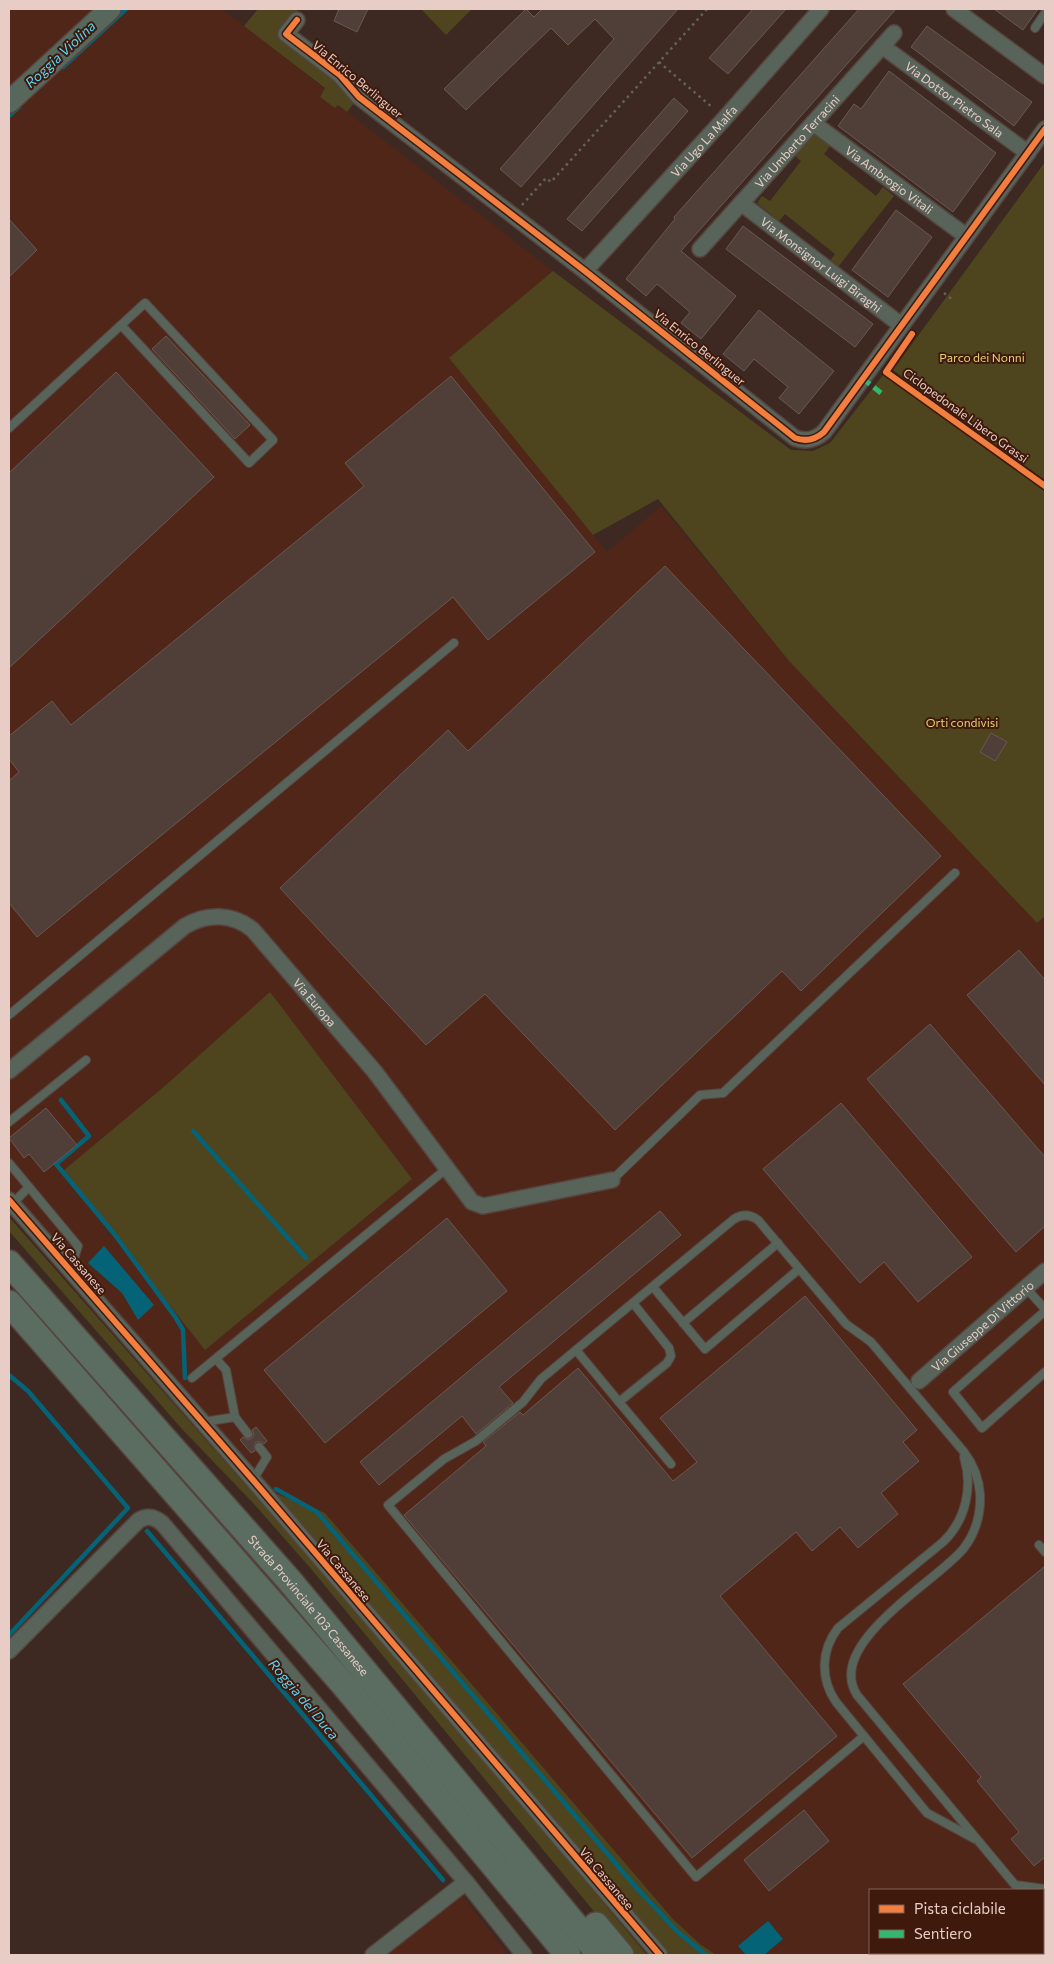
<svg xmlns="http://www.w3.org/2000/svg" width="1054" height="1964" font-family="Commissioner,sans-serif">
  <rect width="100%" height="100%" fill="#3d2922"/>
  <g fill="#502618">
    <path d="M9 9H222L325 89 320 97 336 108 338 105 553 271 450 358 607 552 661 506 789 661 1037 923 1045 916V1918L1043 1919V1890H870V1953H925L919 1955H716L700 1944 673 1919 325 1513 272 1492 79 1268 9 1198Z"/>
    <path d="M461 1894 508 1955H381Z"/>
  </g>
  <g fill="#4e451f">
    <path d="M258 9H295L298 11 280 38 357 99 347 112 338 105 335 108 320 97 325 88 244 26Z"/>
    <path d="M421 9H472L446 35Z"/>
    <path d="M813 131 831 145 824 154 876 196 883 187 894 196 838 267 830 261 835 254 785 214 779 221 757 203 762 196 770 201 801 161 794 155Z"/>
    <path d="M1045 162V480L893 370Z"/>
    <path d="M553 271 791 450 813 451 830 443 883 375 1045 491V916L1037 923 789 661 658 499 593 535 449 358Z"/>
    <path d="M270 992 412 1179 205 1350 63 1171 166 1085Z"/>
    <path d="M9 1217 256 1497 266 1499 647 1955H632L616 1938 312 1570 255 1505 182 1429 9 1231Z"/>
    <path d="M272 1492 325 1513 673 1919 700 1944 716 1955H667Z"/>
    <path d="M925 1953H1019L1015 1955H919Z"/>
  </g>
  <g fill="#056377">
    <path d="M104 1246 154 1305 138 1320 122 1293 88 1263Z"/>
    <path d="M768 1921 783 1939 764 1955H746L738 1946Z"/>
  </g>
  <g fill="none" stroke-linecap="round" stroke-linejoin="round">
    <g stroke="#056377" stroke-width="4.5">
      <path d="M63 67 126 9"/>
      <path d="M9 116 19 107"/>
      <path d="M61 1100 89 1136 56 1164 115 1235 176 1318 183 1330 185 1378"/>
      <path d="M193 1131 306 1258"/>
      <path d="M9 1375 28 1391 128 1508 9 1635"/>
      <path d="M276 1489 317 1512 634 1885 678 1932 706 1955"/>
      <path d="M147 1531 443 1880"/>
      <path d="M1043 1926H1045"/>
      <path d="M1043 1936 1045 1935"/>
      <path d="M954 1955 971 1953"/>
      <path d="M1003 1955 1007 1953"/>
    </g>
  </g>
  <g fill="#503f39" stroke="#6a5852">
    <path d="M339 9H368L357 32 334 21Z"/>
    <path d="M526 9 534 17 542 9H678L521 187 500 169 614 39 595 19 568 45 551 28 466 110 444 89Z"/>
    <path d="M753 9H786L728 74 709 58Z"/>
    <path d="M859 9H896L681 251 736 296 701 339 681 323 690 312 657 284 646 296 626 279 675 219 674 217Z"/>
    <path d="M994 9H1038L1023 30Z"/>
    <path d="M927 26 1032 102 1014 126 911 47Z"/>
    <path d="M889 71 996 153 953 212 838 126 854 104 861 109Z"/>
    <path d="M674 98 688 111 582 231 567 219Z"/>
    <path d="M896 210 932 237 888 297 852 270Z"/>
    <path d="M9 219 37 250 9 277Z"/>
    <path d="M743 226 873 324 855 347 726 249Z"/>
    <path d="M759 310 834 371 799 414 779 398 788 387 754 359 744 371 723 354Z"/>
    <path d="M166 336 250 425 235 439 152 349Z"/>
    <path d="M116 372 214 477 9 668V473Z"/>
    <path d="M451 376 595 552 488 640 453 597 37 937 9 903V781L19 772 9 759V736L52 701 71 725 364 486 345 463Z"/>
    <path d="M665 566 941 856 801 991 782 971 615 1130 485 994 426 1045 280 888 448 730 468 751Z"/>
    <path d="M991 733 1007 742 995 761 980 752Z"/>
    <path d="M1019 950 1045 980V1085L967 995Z"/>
    <path d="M930 1024 1045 1157V1226L1016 1252 867 1079Z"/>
    <path d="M841 1103 972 1257 918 1302 884 1262 860 1283 763 1169Z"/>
    <path d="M46 1108 77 1145 44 1172 29 1154 24 1158 9 1138Z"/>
    <path d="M660 1211 681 1235 499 1387 513 1403 476 1434 462 1416 379 1485 360 1462Z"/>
    <path d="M447 1218 507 1291 325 1443 264 1370Z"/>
    <path d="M805 1296 917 1430 903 1442 919 1461 881 1493 898 1514 858 1548 840 1527 812 1551 796 1532 720 1596 837 1736 692 1858 404 1515 486 1446 483 1442 520 1412 523 1415 578 1368 673 1481 697 1462 660 1418Z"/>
    <path d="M256 1427 267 1441 264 1444 261 1442H256L254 1445 255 1451 251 1453 240 1440 243 1437 248 1440 252 1438 254 1434 252 1430Z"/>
    <path d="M1045 1566V1857L1034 1866 1011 1839 1019 1832 977 1781 981 1777 903 1684Z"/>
    <path d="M804 1810 829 1841 769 1891 744 1860Z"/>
  </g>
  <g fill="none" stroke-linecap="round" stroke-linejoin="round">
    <defs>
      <g id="service">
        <path d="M1035 28 1045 13"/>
        <path d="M9 428 145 303 273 440 249 463 121 325"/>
        <path d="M9 1015 454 643"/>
        <path d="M9 1122 86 1060"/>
        <path d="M9 1163 78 1246 70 1271"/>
        <path d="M612 1180 700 1095 723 1093 955 873"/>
        <path d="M12 1204 29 1187"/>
        <path d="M653 1287 705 1349 799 1269"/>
        <path d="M1026 1288 1045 1309"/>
        <path d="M1045 1311 953 1392 982 1428 1045 1372"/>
        <path d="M683 1323 778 1243"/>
        <path d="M576 1350 619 1402 667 1363 671 1356 669 1348 633 1303"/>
        <path d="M216 1359 226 1370 235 1417"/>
        <path d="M192 1378 446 1169"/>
        <path d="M619 1402 671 1464"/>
        <path d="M203 1422 235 1417 248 1434"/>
        <path d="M964 1457C973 1487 966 1520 943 1542L838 1628C821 1650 820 1679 836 1702L927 1813 975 1839"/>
        <path d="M253 1480 267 1457 259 1447"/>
        <path d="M1039 1545 1045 1552"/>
        <path d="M864 1736 696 1877 388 1505 444 1459 476 1441 523 1402 541 1379 734 1219C742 1214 750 1214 758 1220L846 1324 871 1342 964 1452C973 1464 979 1479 980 1494 981 1513 976 1532 964 1548 938 1581 824 1643 857 1695L1015 1885 1045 1889"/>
      </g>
      <g id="minor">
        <path d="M954 9 1045 76"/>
        <path d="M297 20 286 34 340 75 359 97 585 271 795 438C806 442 815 440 824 432L1045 129"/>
        <path id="s1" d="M882 46 1028 153"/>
        <path id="s2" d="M813 123 966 236"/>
        <path id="s3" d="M741 203 901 325"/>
        <path id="s4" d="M700 249 894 33"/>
        <path id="s5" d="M585 271 724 119 821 9"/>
        <path id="s6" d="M9 1071 185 926C207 913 233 913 253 930L375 1072 472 1202 483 1206 612 1180"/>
        <path d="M9 1200 253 1480 660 1955"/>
        <path id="s7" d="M919 1381 1045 1271"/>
        <path d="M9 1651 139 1520C148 1515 154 1517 162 1523L466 1882"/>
        <path d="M373 1955 466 1882 524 1955"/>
      </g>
      <path id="secondary" d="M9 102 110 9"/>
      <g id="trunk">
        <path id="s8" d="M9 1263 289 1580 600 1955"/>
        <path d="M9 1303 344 1685 568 1955"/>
        <path d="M596 1925 621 1955"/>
      </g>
    </defs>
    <use href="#service" stroke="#56443f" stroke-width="10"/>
    <use href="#minor" stroke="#56443f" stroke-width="18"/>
    <use href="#secondary" stroke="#56443f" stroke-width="24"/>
    <use href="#trunk" stroke="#56443f" stroke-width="28"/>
    <g stroke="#61635b" stroke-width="2.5" stroke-dasharray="2.5 4" stroke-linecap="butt">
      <path d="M659 62 713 108"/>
      <path d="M522 205 546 178 551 182 707 9"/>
      <path d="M944 293 954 301"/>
      <path d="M1043 1947H1045"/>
      <path d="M1021 1955 1026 1953"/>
    </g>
    <use href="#service" stroke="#58635a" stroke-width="8"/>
    <use href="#minor" stroke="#58635a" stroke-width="15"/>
    <use href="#secondary" stroke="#58675c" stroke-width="21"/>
    <use href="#trunk" stroke="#5b6c60" stroke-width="25"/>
    <path stroke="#33b770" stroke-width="5" stroke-dasharray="10 5" stroke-linecap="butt" d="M862 378 881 393"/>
    <defs>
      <g id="cycleway">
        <path d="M297 20 286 34 340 75 359 97 585 271 795 438C806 442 815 440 824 432L1045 129"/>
        <path d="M912 334 886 372 1045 486"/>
        <path d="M9 1200 253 1480 660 1955"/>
      </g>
    </defs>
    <use href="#cycleway" stroke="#3e190c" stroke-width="9"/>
    <use href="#cycleway" stroke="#f27e40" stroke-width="6"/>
  </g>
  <g text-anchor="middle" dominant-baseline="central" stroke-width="4" stroke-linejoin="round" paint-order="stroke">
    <g font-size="12" fill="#e7cdc5" stroke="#3e190c">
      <text transform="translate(358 79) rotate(40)">Via Enrico Berlinguer</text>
      <text stroke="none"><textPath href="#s1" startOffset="90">Via Dottor Pietro Sala</textPath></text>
      <text stroke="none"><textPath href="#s5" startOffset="176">Via Ugo La Malfa</textPath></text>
      <text stroke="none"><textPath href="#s4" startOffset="145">Via Umberto Terracini</textPath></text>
      <text stroke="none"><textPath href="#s2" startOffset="95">Via Ambrogio Vitali</textPath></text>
      <text stroke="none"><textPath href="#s3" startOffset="101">Via Monsignor Luigi Biraghi</textPath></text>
      <text transform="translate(700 347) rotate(39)">Via Enrico Berlinguer</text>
      <text transform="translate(966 415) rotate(36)">Ciclopedonale Libero Grassi</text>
      <text stroke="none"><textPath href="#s6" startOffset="396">Via Europa</textPath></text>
      <text transform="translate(79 1263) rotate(49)">Via Cassanese</text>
      <text stroke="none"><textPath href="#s7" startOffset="84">Via Giuseppe Di Vittorio</textPath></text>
      <text transform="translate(344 1570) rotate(50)">Via Cassanese</text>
      <text stroke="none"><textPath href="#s8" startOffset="455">Strada Provinciale 103 Cassanese</textPath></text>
      <text transform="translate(607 1878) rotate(50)">Via Cassanese</text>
    </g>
    <g font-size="12" fill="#e5d374" stroke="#3e190c">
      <text x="982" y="357">Parco dei Nonni</text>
      <text x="962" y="722">Orti condivisi</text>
    </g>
    <g font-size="14" font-style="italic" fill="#59d4f5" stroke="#3e190c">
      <text transform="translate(60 54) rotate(-43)">Roggia Violina</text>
      <text transform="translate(304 1699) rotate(50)">Roggia del Duca</text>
    </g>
  </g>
  <rect width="1054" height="1964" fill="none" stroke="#e7cdc5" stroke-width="20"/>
  <rect x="869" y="1889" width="175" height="65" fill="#3e190c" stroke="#826156"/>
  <rect x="879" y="1905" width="25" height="8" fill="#f27e40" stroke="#826156"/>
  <text x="914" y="1914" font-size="15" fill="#e7cdc5">Pista ciclabile</text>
  <rect x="879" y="1930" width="25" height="8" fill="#33b770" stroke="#826156"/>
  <text x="914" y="1939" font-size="15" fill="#e7cdc5">Sentiero</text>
</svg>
